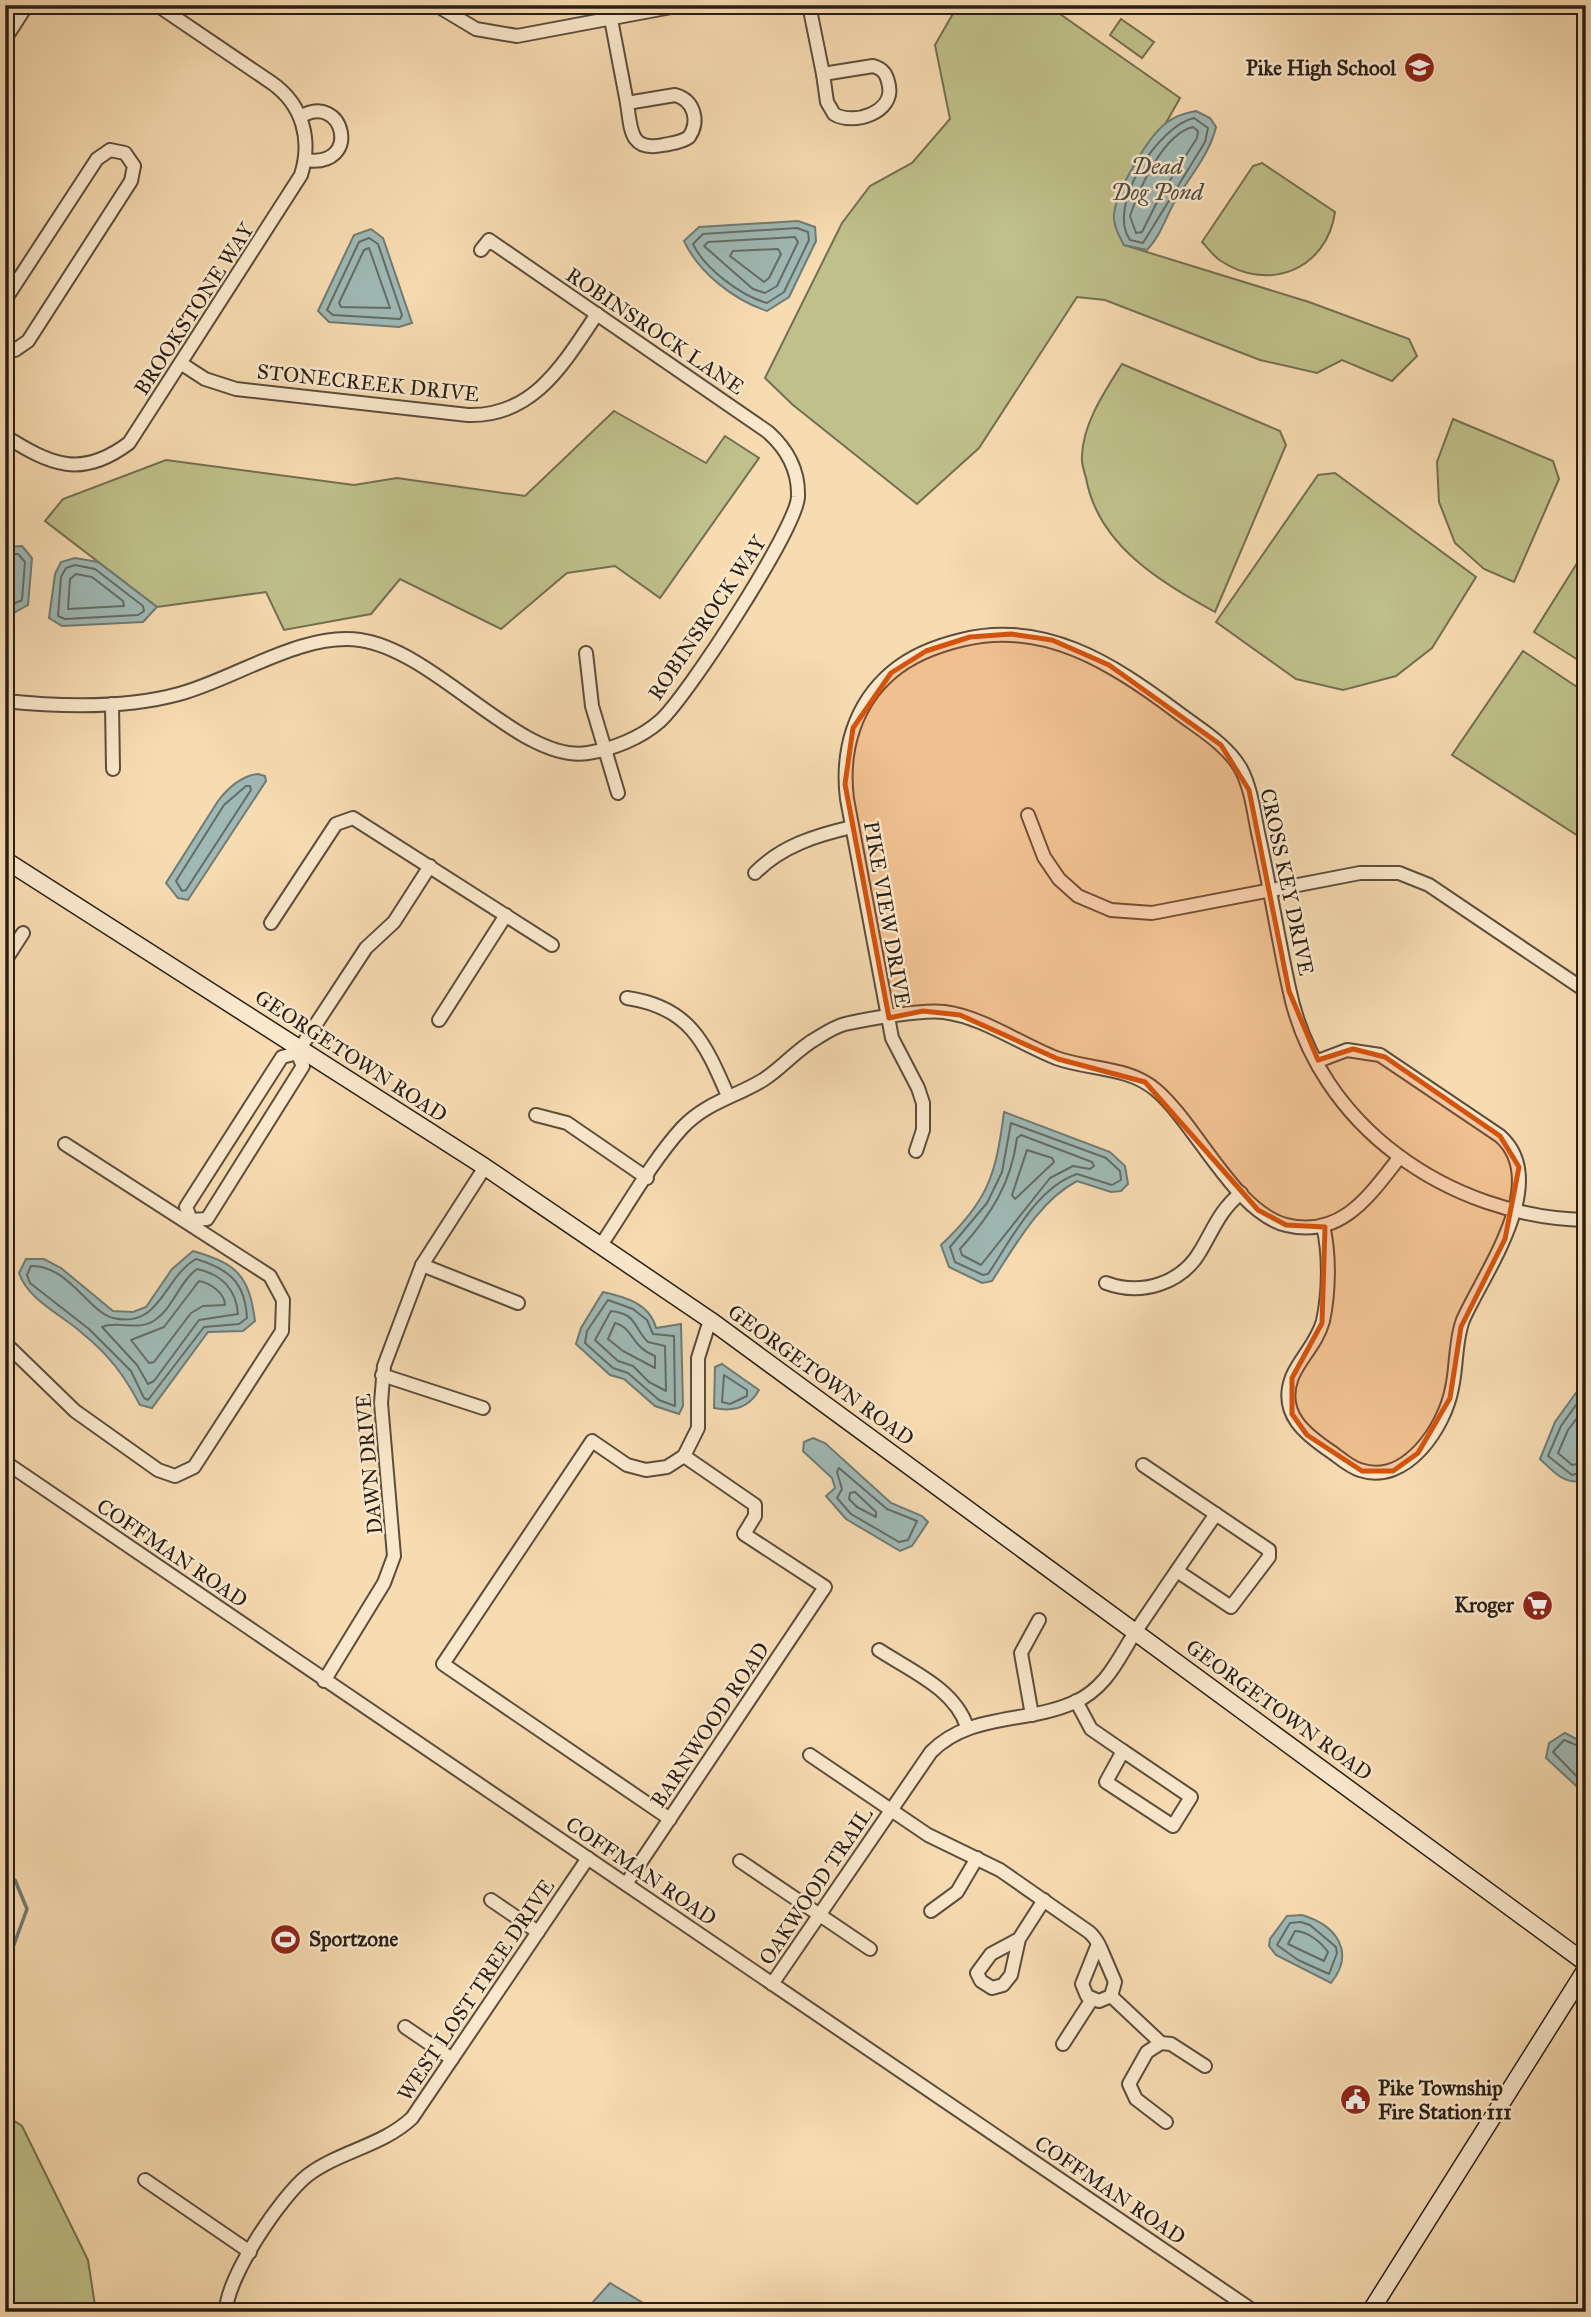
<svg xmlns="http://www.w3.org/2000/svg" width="1591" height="2317" font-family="'IM FELL Great Primer',serif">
  <rect width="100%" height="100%" fill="#f7dbb1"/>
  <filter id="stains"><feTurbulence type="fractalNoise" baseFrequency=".00286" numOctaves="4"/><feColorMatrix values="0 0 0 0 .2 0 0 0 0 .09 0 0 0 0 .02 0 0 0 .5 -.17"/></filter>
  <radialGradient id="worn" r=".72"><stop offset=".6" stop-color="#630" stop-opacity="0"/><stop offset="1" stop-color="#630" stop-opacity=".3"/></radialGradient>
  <g fill="#bfc08a" stroke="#746f50" stroke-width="2">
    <path d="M958 5H1047L1180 98 1114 215 1124 245 1309 302 1409 339 1417 356 1392 381 1342 360 1317 373 1260 360 1105 300 1077 297 979 448 917 504 793 405 765 378 842 223 870 186 912 163 950 119 935 45Z"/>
    <path d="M1121 19 1154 42 1142 58 1110 35Z"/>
    <path d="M1262 163 1335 212C1327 269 1269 293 1221 261 1214 257 1208 248 1202 242L1253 166Z"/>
    <path d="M1122 364 1280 431 1286 445 1215 612C1159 581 1098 545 1086 478 1084 471 1081 463 1082 456 1083 423 1105 391 1122 364Z"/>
    <path d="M614 411 706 463 725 436 759 458 660 598 615 566 567 573 501 629 400 579 371 614 284 630 266 592 157 607 45 521 63 499 166 460 354 485 397 478 525 496Z"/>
    <path d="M1453 419 1553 461 1559 479 1514 582 1484 569 1455 543 1439 502 1437 462Z"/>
    <path d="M1335 473 1476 577 1432 648 1396 676 1343 690 1296 679 1216 622 1318 475Z"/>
    <path d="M1586 549V665L1534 632Z"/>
    <path d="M1523 651 1586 693V841L1452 755Z"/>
    <path d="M5 2115 22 2126 88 2260 96 2312H5Z"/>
  </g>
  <g fill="#9fb9b5" stroke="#707b75" stroke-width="2">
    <path d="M1196 111 1210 118 1216 127C1209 156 1189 177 1174 203 1165 219 1160 237 1147 250L1124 245C1119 236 1113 225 1114 214 1117 190 1147 138 1166 123 1175 116 1185 113 1196 111Z"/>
    <path d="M798 221 815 227 816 241 789 297 767 311C734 300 699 273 684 241L699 227Z"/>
    <path d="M371 229 383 238 412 323 399 327 329 322 318 311 354 235Z"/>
    <path d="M22 546 32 558 28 605 10 615 5 614V547Z"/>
    <path d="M75 558 98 562 157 607 143 622 62 626 49 618 55 574 61 562Z"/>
    <path d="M258 774 265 776 266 781 188 900 178 898 166 883 218 801C227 789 242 775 258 774Z"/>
    <path d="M1004 1112 1110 1152 1125 1166 1128 1184 1121 1191 1111 1192 1077 1181C1039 1201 1015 1246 992 1281L982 1283 949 1267 941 1245C988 1201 996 1175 1004 1112Z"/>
    <path d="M193 1251C237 1264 249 1275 255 1321L243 1331 208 1332 152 1408 140 1405C124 1375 109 1355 82 1333 62 1315 28 1300 19 1273L26 1259H44L61 1268 113 1311 133 1312 146 1307 172 1269Z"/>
    <path d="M603 1292C626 1297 650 1304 656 1328L681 1324 683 1406 679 1414 655 1406 624 1379 610 1375 576 1344 581 1328Z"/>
    <path d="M722 1364 759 1390C749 1408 733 1412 714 1408L715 1367Z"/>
    <path d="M1586 1379V1474L1581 1481C1563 1484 1552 1470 1540 1459L1555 1422Z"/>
    <path d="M813 1438 825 1443 891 1503 922 1516 928 1522 912 1546 900 1551 846 1519 826 1496 835 1488 832 1478 803 1451 804 1442Z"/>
    <path d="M1565 1733 1586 1744V1795L1546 1758 1549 1743Z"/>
    <path d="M1302 1915C1338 1926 1355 1953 1331 1983L1276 1955 1269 1946 1270 1939 1287 1916Z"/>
    <path d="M610 2283 658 2312H584Z"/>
  </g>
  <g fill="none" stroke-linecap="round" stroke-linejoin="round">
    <g stroke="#646c66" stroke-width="2">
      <path d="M1194 118 1208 128 1205 142 1143 243 1130 240C1106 206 1158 126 1194 118Z"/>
      <path d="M1193 127 1198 131 1197 138 1160 196 1142 232 1136 233 1130 216C1139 189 1163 134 1193 127Z"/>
      <path d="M797 228 808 232 809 240 784 292 767 303C741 296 704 268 693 244L703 234Z"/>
      <path d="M795 237 798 242 777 286 765 293 753 289 704 246 708 242Z"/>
      <path d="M369 238 378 244 402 315 400 319 333 315 327 310 359 242Z"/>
      <path d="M369 248 390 308 341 307 339 303 364 250Z"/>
      <path d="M778 249 781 254 769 278 764 282 730 256 733 251Z"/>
      <path d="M5 554H18L25 562 22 600 5 608"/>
      <path d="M75 565 95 569 143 606 144 611 138 615 65 619 58 616 61 577 66 568Z"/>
      <path d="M76 574 92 577 123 601 124 606 68 609 70 579Z"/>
      <path d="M246 786H250L251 790 186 890 182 891 176 881 224 805Z"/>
      <path d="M1011 1123 1106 1158 1120 1171 1121 1180 1112 1185 1077 1174C1036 1188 1011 1240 988 1274L983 1275 955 1262 950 1247 987 1203 1002 1172Z"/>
      <path d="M1021 1135 1092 1162 1094 1166 1090 1169 1073 1166 1050 1178 981 1265 962 1255 960 1249C991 1215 1011 1184 1017 1138Z"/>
      <path d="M1027 1150 1052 1158 1054 1162 1015 1199 1012 1195Z"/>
      <path d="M196 1259C229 1269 245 1282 247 1318L239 1324 204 1327 148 1400 144 1398 131 1371 89 1329 30 1283 27 1275 31 1266C68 1265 89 1312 113 1318 161 1329 163 1278 196 1259Z"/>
      <path d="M197 1269C221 1274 236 1289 238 1314L199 1320 154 1381 148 1384 137 1365 102 1327C118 1320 138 1332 155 1320 173 1308 179 1282 197 1269Z"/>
      <path d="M199 1281C210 1283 225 1293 225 1305L203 1306 191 1313 154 1362 149 1363 131 1340 164 1327Z"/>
      <path d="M608 1300 633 1309 647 1320 653 1334 674 1336 675 1406 659 1400 628 1373 613 1368 585 1343 587 1331Z"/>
      <path d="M611 1311C638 1314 633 1328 648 1342L665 1346 666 1391 649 1382 633 1366 618 1361 595 1340Z"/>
      <path d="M615 1323C633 1327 631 1347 655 1356V1368L623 1351 608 1339Z"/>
      <path d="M724 1375 747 1390V1396L730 1404 722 1402Z"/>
      <path d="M1586 1391 1561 1426 1548 1456 1572 1475 1586 1471"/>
      <path d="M1586 1406 1568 1430 1558 1453 1572 1465 1586 1462"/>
      <path d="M839 1468 887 1509 917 1521 908 1540 899 1542 851 1514 837 1498 842 1489 837 1472Z"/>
      <path d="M855 1492 876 1512V1517L857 1507 849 1499 850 1493Z"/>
      <path d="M1586 1749 1564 1740 1553 1752 1586 1786"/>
      <path d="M1301 1922 1310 1925 1336 1947 1337 1953 1329 1974 1298 1960 1277 1945 1290 1923Z"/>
      <path d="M1295 1931C1307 1931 1321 1942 1328 1952L1324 1961 1288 1944Z"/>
    </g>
    <path stroke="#707b75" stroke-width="3.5" d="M5 1876 15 1880 27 1909 5 1969"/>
    <defs>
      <g id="street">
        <path d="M436 5 476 29 517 36 682 5"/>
        <path d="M809 5 823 74"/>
        <path d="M611 19 627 103"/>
        <path d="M5 39 27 5"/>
        <path d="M873 66C884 69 887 75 889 86 894 112 854 126 834 114L827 102 823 74Z"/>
        <path d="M675 95C694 100 700 121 689 137 681 143 672 143 663 145 629 152 631 128 627 103Z"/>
        <path d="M300 117C344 90 363 169 305 160"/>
        <path d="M5 300 97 159 110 150 125 153 134 166 131 181 28 341 15 350H5"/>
        <path d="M182 364 205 379 236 389 468 415C534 417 564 363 597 314"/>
        <path d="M5 436C51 465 81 479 129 443L301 175C312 140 303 105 272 83L157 5"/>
        <path d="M586 653 592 706 618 793"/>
        <path d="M5 701C62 707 124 709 179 694 235 679 301 632 360 640 437 651 521 764 588 753 613 749 641 738 660 721 687 697 796 529 798 497 799 471 787 449 768 432L489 240 481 250"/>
        <path d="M112 704 113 769"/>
        <path d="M1028 815 1044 857 1059 879 1078 896 1111 910 1152 913 1360 873H1399L1429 885 1586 991"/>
        <path d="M755 873C781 846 817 835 852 827"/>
        <path d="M271 923 336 824 353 818 552 945"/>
        <path d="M5 961 23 933"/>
        <path d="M627 998C690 1007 705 1043 728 1096"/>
        <path d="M439 1020 506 915"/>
        <path d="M1318 1061 1347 1050 1380 1055 1500 1136C1552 1182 1483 1274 1463 1320 1455 1341 1457 1366 1452 1388 1445 1427 1406 1486 1360 1470 1350 1467 1341 1459 1333 1453 1306 1435 1278 1414 1292 1377 1300 1358 1317 1343 1323 1321 1329 1293 1330 1254 1323 1226"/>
        <path d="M536 1115 567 1123 647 1178"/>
        <path d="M916 1151 923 1130V1103L918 1088 892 1038 847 799C841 752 854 704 892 672 911 656 936 646 961 640 1043 619 1112 663 1176 711 1198 728 1227 744 1241 769 1252 790 1254 815 1259 837 1270 887 1278 938 1289 988 1317 1126 1450 1217 1586 1220"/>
        <path d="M191 1220 186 1207 282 1057 297 1053 366 948 394 922 430 866"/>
        <path d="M191 1220 207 1219 303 1066 297 1053"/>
        <path d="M601 1245C626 1208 652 1161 682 1128 705 1103 735 1097 763 1080 782 1068 797 1049 817 1038 825 1033 836 1026 845 1024 867 1019 923 1009 944 1012 983 1017 1020 1044 1056 1058 1089 1070 1128 1066 1156 1090 1196 1124 1235 1212 1286 1225 1341 1239 1370 1195 1399 1158"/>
        <path d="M422 1265 518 1303"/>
        <path d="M1106 1283C1141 1296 1182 1284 1201 1250 1214 1228 1220 1210 1241 1193"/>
        <path d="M5 1343 75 1411 158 1470 175 1476 194 1467 282 1331 283 1300 270 1276 65 1144"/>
        <path d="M382 1375 483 1408"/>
        <path d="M5 1462 1255 2312"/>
        <path d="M1143 1465 1269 1550V1557L1231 1607 1177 1571"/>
        <path d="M879 1650C911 1671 955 1689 967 1727"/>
        <path d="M324 1681 384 1583 394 1556 381 1403 384 1366 422 1265 485 1167"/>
        <path d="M1076 1701 1091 1729 1123 1751"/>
        <path d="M1032 1715 1021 1653 1039 1620"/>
        <path d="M1123 1751 1191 1797 1173 1826 1106 1782Z"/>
        <path d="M810 1755 928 1835 1000 1870 1089 1932C1094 1936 1097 1941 1100 1947L1115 1982 1111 1996 1099 2001 1087 1996 1082 1984 1098 1944"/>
        <path d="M670 1819 443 1664 592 1441 627 1465 646 1470 667 1467 684 1456 698 1428V1358L710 1320"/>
        <path d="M740 1861 870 1949"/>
        <path d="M626 1884 825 1587 744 1534 755 1516V1505L684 1456"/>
        <path d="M491 1900 538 1932"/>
        <path d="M931 1911 957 1892 977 1858"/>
        <path d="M1019 1939 991 1954 977 1973 981 1981 992 1988 1003 1985 1011 1975 1019 1939 1044 1900"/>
        <path d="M772 1984 931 1752C971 1712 1027 1724 1075 1702 1110 1686 1120 1653 1140 1625 1165 1588 1190 1551 1216 1514"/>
        <path d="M1111 1996 1161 2043 1171 2044 1205 2066"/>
        <path d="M405 2027 452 2059"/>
        <path d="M1161 2043 1147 2052 1129 2084 1136 2099 1166 2122"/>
        <path d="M1063 2044 1092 1999"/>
        <path d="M145 2180 250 2252"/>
        <path d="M226 2312C226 2278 281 2196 308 2175 340 2151 382 2146 412 2118L588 1858"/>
      </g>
      <g id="secondary">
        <path d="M5 860 485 1167 710 1320 1586 1963"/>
        <path d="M1370 2312 1586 1969"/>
      </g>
    </defs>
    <use href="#street" stroke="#5c4d3d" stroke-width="16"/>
    <use href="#secondary" stroke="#291e16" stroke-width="19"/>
    <use href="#street" stroke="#fae8cc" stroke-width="12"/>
    <use href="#secondary" stroke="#fae8cc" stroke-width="16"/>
  </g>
  <path fill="#d5530d" fill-opacity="0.2" stroke="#d5530d" stroke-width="5" stroke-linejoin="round" d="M1011 634 1052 640 1109 665 1221 745 1249 790 1289 991 1318 1060 1353 1049 1385 1057 1500 1136 1519 1167 1505 1239 1461 1327 1450 1398 1418 1453 1393 1471H1362L1307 1435 1292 1414V1378L1322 1323 1325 1227 1286 1225 1258 1210 1145 1082 1058 1059 960 1015 923 1011 889 1018 845 784 853 728 891 673 926 651 970 637Z"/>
  <defs>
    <symbol id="school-disc" viewBox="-11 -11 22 22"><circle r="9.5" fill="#8f2418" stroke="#fae8cc"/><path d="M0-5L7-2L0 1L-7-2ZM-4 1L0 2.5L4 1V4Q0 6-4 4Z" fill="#fff"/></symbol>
    <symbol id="supermarket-disc" viewBox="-11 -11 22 22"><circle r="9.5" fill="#8f2418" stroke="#fae8cc"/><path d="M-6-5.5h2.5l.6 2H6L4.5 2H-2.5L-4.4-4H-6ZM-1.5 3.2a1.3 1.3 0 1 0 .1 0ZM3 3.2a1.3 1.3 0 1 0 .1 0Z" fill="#fff"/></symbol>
    <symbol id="stadium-disc" viewBox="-11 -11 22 22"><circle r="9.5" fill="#8f2418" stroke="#fae8cc"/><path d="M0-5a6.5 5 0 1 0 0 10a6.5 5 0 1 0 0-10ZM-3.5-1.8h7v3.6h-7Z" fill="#fff"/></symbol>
    <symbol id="civic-disc" viewBox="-11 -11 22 22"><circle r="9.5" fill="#8f2418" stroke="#fae8cc"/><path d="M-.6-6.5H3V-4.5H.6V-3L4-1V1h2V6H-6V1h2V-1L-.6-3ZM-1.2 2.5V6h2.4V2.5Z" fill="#fff"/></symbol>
  </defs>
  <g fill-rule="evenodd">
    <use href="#school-disc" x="1402" y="50" width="35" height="35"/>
    <use href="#supermarket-disc" x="1520" y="1588" width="35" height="35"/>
    <use href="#stadium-disc" x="268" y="1922" width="35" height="35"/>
    <use href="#civic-disc" x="1338" y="2082" width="35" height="35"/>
  </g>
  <g text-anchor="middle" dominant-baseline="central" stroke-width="5" stroke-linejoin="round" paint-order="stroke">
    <g font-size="21" font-weight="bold" fill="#291e16" stroke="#fae8cc" text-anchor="end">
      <text x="1396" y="68">Pike High School</text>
      <text x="1514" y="1605">Kroger</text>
      <text x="309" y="1939" text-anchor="start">Sportzone</text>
      <text x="1378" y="2088" text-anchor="start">Pike Township<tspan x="1378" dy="24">Fire Station 111</tspan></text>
    </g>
    <g font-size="21" fill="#291e16" stroke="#fae8cc">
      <text transform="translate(194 309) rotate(-57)">BROOKSTONE WAY</text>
      <text transform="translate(655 331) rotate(34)">ROBINSROCK LANE</text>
      <text transform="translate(368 383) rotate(6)">STONECREEK DRIVE</text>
      <text transform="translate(707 618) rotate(-56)">ROBINSROCK WAY</text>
      <text transform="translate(1287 882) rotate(78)">CROSS KEY DRIVE</text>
      <text transform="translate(887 914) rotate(80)">PIKE VIEW DRIVE</text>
      <text transform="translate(351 1056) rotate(33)">GEORGETOWN ROAD</text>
      <text transform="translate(821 1375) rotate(36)">GEORGETOWN ROAD</text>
      <text transform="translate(369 1464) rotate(-95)">DAWN DRIVE</text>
      <text transform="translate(172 1553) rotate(34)">COFFMAN ROAD</text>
      <text transform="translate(1279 1710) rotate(36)">GEORGETOWN ROAD</text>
      <text transform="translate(710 1725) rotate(-56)">BARNWOOD ROAD</text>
      <text transform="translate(641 1871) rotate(34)">COFFMAN ROAD</text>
      <text transform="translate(816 1886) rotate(-56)">OAKWOOD TRAIL</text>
      <text transform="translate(476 1990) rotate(-56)">WEST LOST TREE DRIVE</text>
      <text transform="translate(1110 2190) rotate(34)">COFFMAN ROAD</text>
    </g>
    <g font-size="23" font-style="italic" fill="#4c4c46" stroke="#fae8cc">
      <text x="1157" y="166">Dead<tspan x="1157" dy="26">Dog Pond</tspan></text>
    </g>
  </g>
  <rect width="1591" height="2317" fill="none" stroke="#f7dbb1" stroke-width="28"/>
  <rect x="7" y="7" width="1577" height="2303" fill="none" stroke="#291e16" stroke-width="3.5"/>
  <rect x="14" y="14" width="1563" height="2289" fill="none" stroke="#291e16" stroke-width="2"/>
  <rect width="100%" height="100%" filter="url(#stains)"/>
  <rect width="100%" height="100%" fill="url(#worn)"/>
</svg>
